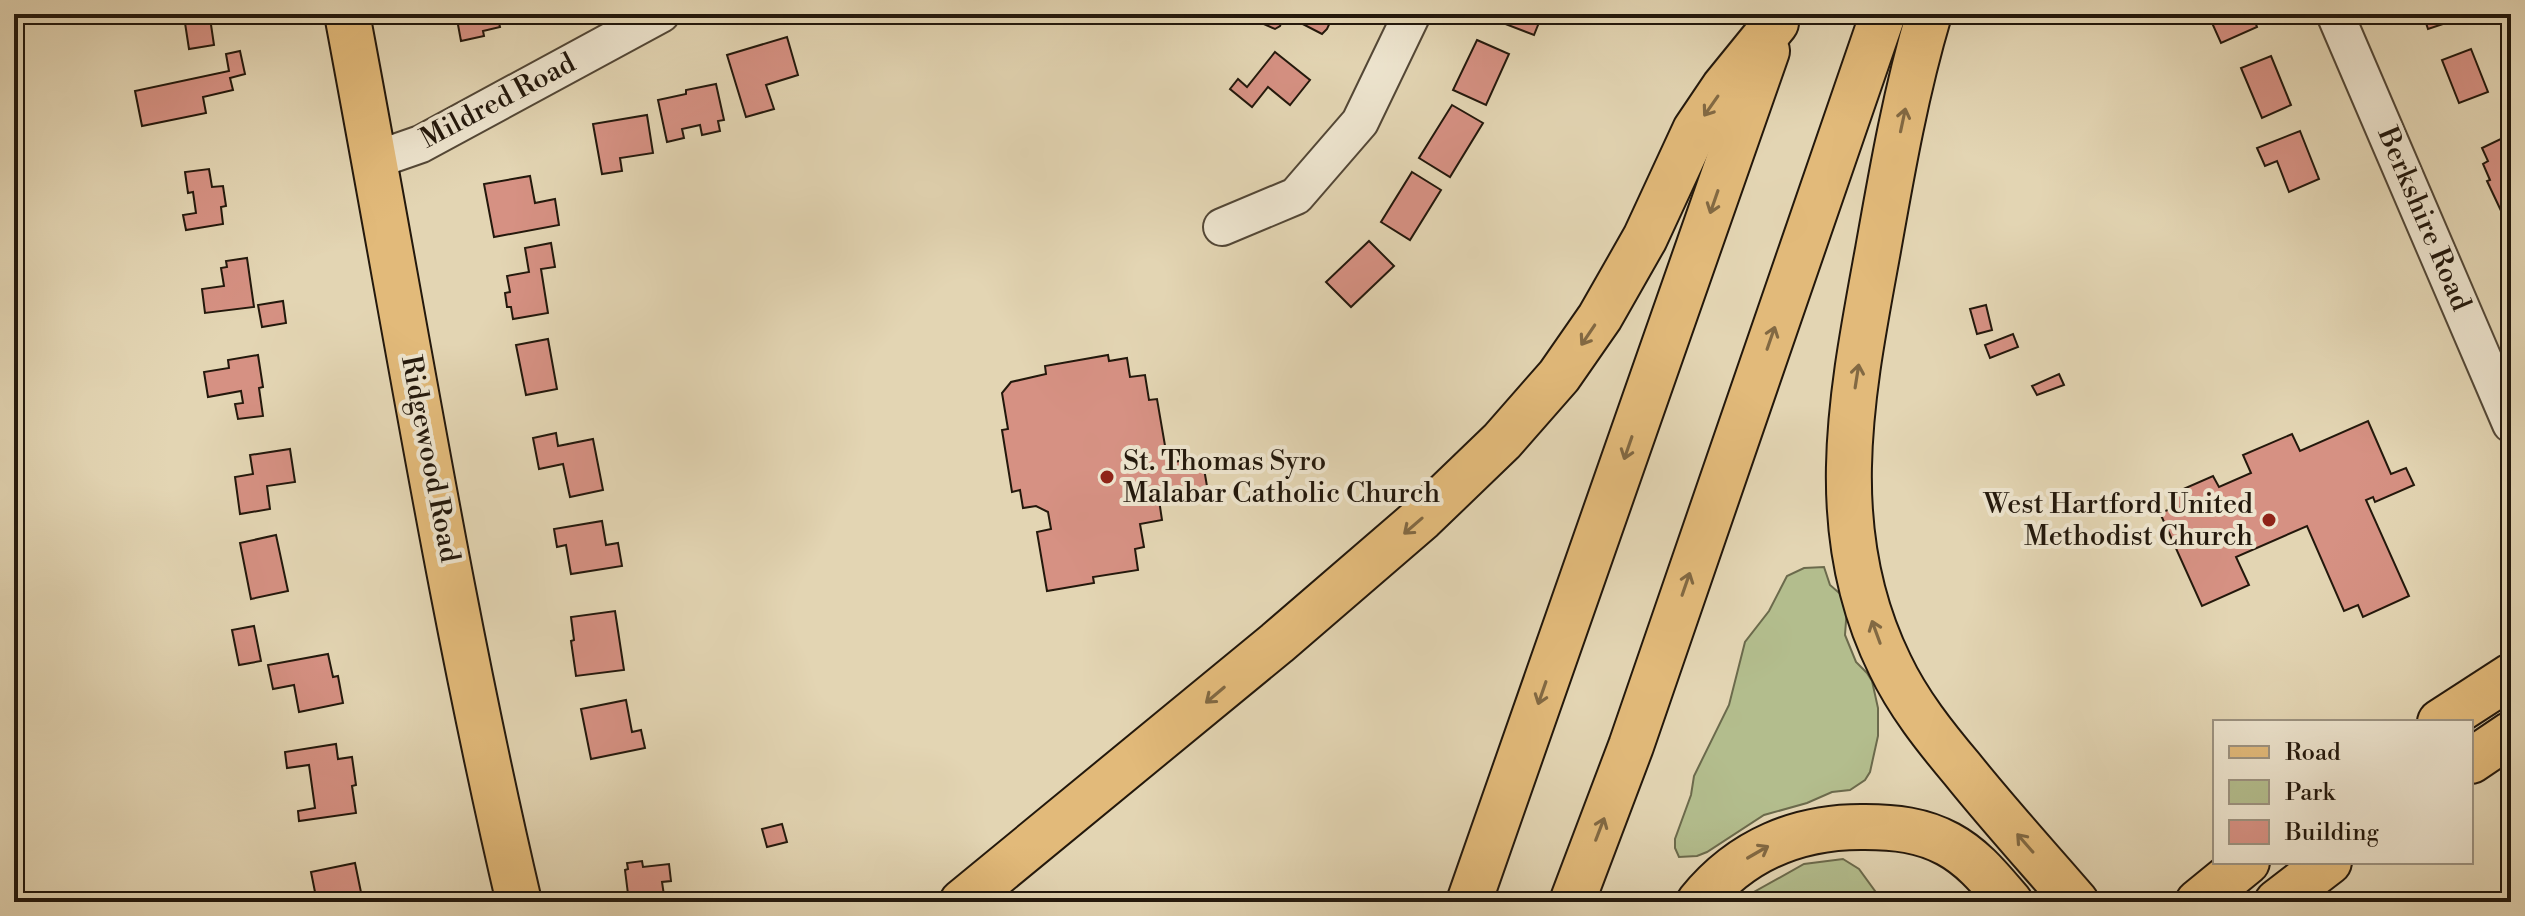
<svg xmlns="http://www.w3.org/2000/svg" width="2525" height="916" font-family="'Libre Bodoni',serif">
  <rect width="100%" height="100%" fill="#e3d5b3"/>
  <filter id="stains"><feTurbulence type="fractalNoise" baseFrequency=".0025" numOctaves="4"/><feColorMatrix values="0 0 0 0 .2 0 0 0 0 .09 0 0 0 0 .02 0 0 0 .5 -.17"/></filter>
  <radialGradient id="worn" r=".72"><stop offset=".6" stop-color="#630" stop-opacity="0"/><stop offset="1" stop-color="#630" stop-opacity=".3"/></radialGradient>
  <g fill="#b3bd8d" stroke="#6b6a4c" stroke-width="2">
    <path d="M1824 567 1830 585 1845 598 1847 607 1845 635 1856 662 1867 673 1872 681 1878 708V736L1870 772 1865 780 1850 790 1832 792 1807 803 1764 815 1707 852 1697 856 1679 857 1675 848V839L1691 795 1694 776 1729 705 1745 642 1769 611 1787 576 1804 568Z"/>
    <path d="M1843 859 1859 869 1883 902H1736L1804 864Z"/>
  </g>
  <g fill="#d69183" stroke="#23180c" stroke-width="2">
    <path d="M188 14H215L216 18H210L214 45 189 49 185 23 189 22Z"/>
    <path d="M456 14H497L500 27 483 31 484 36 461 41Z"/>
    <path d="M1252 14H1278L1284 16 1280 26 1275 29 1250 18Z"/>
    <path d="M1296 14H1334L1327 29 1322 34 1293 19Z"/>
    <path d="M1488 14H1535L1534 17 1540 20 1534 35 1487 17Z"/>
    <path d="M2208 14H2252L2257 27 2221 43Z"/>
    <path d="M2423 14H2470V15L2428 29Z"/>
    <path d="M787 37 798 75 766 85 774 109 746 117 727 55Z"/>
    <path d="M1477 40 1509 54 1486 105 1453 90Z"/>
    <path d="M2471 49 2488 92 2459 103 2442 60Z"/>
    <path d="M240 51 245 74 230 78 233 90 203 97 206 113 142 126 135 91 229 71 226 54Z"/>
    <path d="M1275 52 1310 80 1290 105 1268 87 1252 107 1230 89 1238 79 1247 87Z"/>
    <path d="M2271 56 2291 105 2262 118 2241 68Z"/>
    <path d="M716 84 724 120 718 121 720 131 702 135 700 125 682 129 684 138 667 142 658 100 686 94V90Z"/>
    <path d="M1452 105 1483 123 1450 177 1419 158Z"/>
    <path d="M647 115 653 153 620 158 622 171 602 174 593 124Z"/>
    <path d="M2300 131 2319 179 2289 192 2277 161 2265 166 2257 148Z"/>
    <path d="M2511 134V232L2487 181 2490 180 2483 164 2488 161 2482 148Z"/>
    <path d="M209 169 212 187 223 186 226 206 221 207 223 224 186 230 183 215 196 213 193 192 188 193 185 172Z"/>
    <path d="M1412 172 1441 190 1410 240 1381 222Z"/>
    <path d="M530 176 535 203 555 199 559 225 494 237 484 184Z"/>
    <path d="M1369 241 1394 266 1351 307 1326 282Z"/>
    <path d="M551 243 555 267 541 269 548 313 513 319 511 307H507L505 293 510 292 507 276 529 272 525 248Z"/>
    <path d="M247 258 254 307 205 313 202 289 224 286 221 268 227 267 226 261Z"/>
    <path d="M283 301 286 323 262 327 258 305Z"/>
    <path d="M1986 305 1992 330 1977 334 1970 309Z"/>
    <path d="M2013 334 2018 347 1990 358 1985 345Z"/>
    <path d="M548 339 557 389 526 395 516 345Z"/>
    <path d="M258 355 263 387 259 388 263 416 238 419 235 404 243 403 241 391 208 397 204 372 229 368 228 360Z"/>
    <path d="M1108 355 1109 361 1127 358 1130 377 1145 375 1149 400 1157 399 1168 463 1202 457 1208 492 1159 500 1162 520 1140 524 1144 547 1135 549 1138 570 1093 577 1094 583 1047 591 1037 532 1051 529 1048 512 1036 506 1023 508 1020 490 1012 492 1002 430 1008 429 1002 393 1011 382 1046 374 1045 366Z"/>
    <path d="M2059 374 2064 385 2037 395 2032 386Z"/>
    <path d="M2368 421 2391 474 2406 468 2414 485 2375 502 2373 497 2366 500 2409 596 2363 617 2358 605 2344 611 2307 526 2236 557 2249 585 2202 606 2160 513 2178 506 2172 494 2213 476 2219 487 2251 473 2243 455 2292 434 2300 451Z"/>
    <path d="M556 433 558 446 593 439 603 490 570 497 563 464 539 469 533 438Z"/>
    <path d="M290 449 295 482 267 486 270 509 240 514 235 477 253 474 250 455Z"/>
    <path d="M602 521 606 545 618 543 622 566 571 574 566 545 557 547 554 529Z"/>
    <path d="M276 535 288 591 251 599 240 543Z"/>
    <path d="M615 611 624 670 576 676 571 641 574 640 571 617Z"/>
    <path d="M254 626 261 661 239 665 232 630Z"/>
    <path d="M328 654 333 677 338 676 343 703 299 712 294 685 273 689 268 665Z"/>
    <path d="M626 700 632 732 641 730 645 748 591 759 581 709Z"/>
    <path d="M336 744 338 759 352 757 356 785 352 786 356 813 299 821 298 811 315 808 309 765 287 768 285 752Z"/>
    <path d="M782 824 787 842 767 847 762 829Z"/>
    <path d="M642 861 643 867 669 864 671 881 662 882 665 902H619L618 895 628 894 625 870 628 869 627 863Z"/>
    <path d="M355 863 363 902H317L311 872Z"/>
  </g>
  <g fill="none" stroke-linecap="round" stroke-linejoin="round">
    <defs>
      <g id="minor">
        <path d="M2335 14 2511 424"/>
        <path d="M375 160 421 144 661 14"/>
        <path d="M1222 227 1296 196 1360 122 1412 14"/>
      </g>
      <g id="major">
        <path d="M347 14C403 310 450 609 519 902"/>
        <path d="M2440 722 2511 676"/>
        <path d="M2471 761 2511 734"/>
        <path d="M2198 902 2247 862"/>
        <path d="M2277 902 2329 862"/>
      </g>
      <g id="highway">
        <path d="M1929 14C1906 91 1892 171 1878 250 1852 392 1823 529 1890 665 1908 703 1935 737 1962 769 1998 814 2038 858 2076 902"/>
        <path d="M962 902 1277 643 1422 518 1502 441 1559 376 1600 317 1645 238 1695 130 1724 87 1776 23"/>
        <path d="M1469 902 1767 51"/>
        <path d="M1572 902 1631 746 1883 14"/>
        <path d="M1699 902C1741 850 1799 826 1865 827 1895 827 1922 830 1948 844 1974 858 1991 880 2010 902"/>
      </g>
    </defs>
    <use href="#minor" stroke="#534736" stroke-width="40"/>
    <use href="#major" stroke="#23180c" stroke-width="48"/>
    <use href="#highway" stroke="#23180c" stroke-width="48"/>
    <use href="#minor" stroke="#ede4ce" stroke-width="36"/>
    <use href="#major" stroke="#e2ba7a" stroke-width="44"/>
    <use href="#highway" stroke="#e2ba7a" stroke-width="44"/>
  </g>
  <defs><path id="oneway-shaft" d="M-6 0H5M1.5-3L5.5 0L1.5 3" fill="none" stroke-width="1.6" stroke-linecap="round" stroke-linejoin="round" transform="scale(2)"/></defs>
  <g stroke="#826943">
    <use href="#oneway-shaft" transform="translate(1711 106) rotate(125)"/>
    <use href="#oneway-shaft" transform="translate(1903 120) rotate(-78)"/>
    <use href="#oneway-shaft" transform="translate(1714 202) rotate(109)"/>
    <use href="#oneway-shaft" transform="translate(1588 335) rotate(124)"/>
    <use href="#oneway-shaft" transform="translate(1771 338) rotate(-71)"/>
    <use href="#oneway-shaft" transform="translate(1857 376) rotate(-81)"/>
    <use href="#oneway-shaft" transform="translate(1628 448) rotate(109)"/>
    <use href="#oneway-shaft" transform="translate(1413 526) rotate(139)"/>
    <use href="#oneway-shaft" transform="translate(1686 584) rotate(-71)"/>
    <use href="#oneway-shaft" transform="translate(1876 632) rotate(-110)"/>
    <use href="#oneway-shaft" transform="translate(1542 693) rotate(109)"/>
    <use href="#oneway-shaft" transform="translate(1215 695) rotate(140)"/>
    <use href="#oneway-shaft" transform="translate(1600 829) rotate(-69)"/>
    <use href="#oneway-shaft" transform="translate(2025 843) rotate(-131)"/>
    <use href="#oneway-shaft" transform="translate(1758 852) rotate(-30)"/>
  </g>
  <g fill="#8f2418" stroke="#ede4ce" stroke-width="3">
    <circle cx="1107" cy="477" r="8"/>
    <circle cx="2269" cy="520" r="8"/>
  </g>
  <g text-anchor="middle" dominant-baseline="central" stroke-width="8" stroke-linejoin="round" paint-order="stroke">
    <g font-size="28" fill="#23180c" stroke="#ede4ce">
      <text transform="translate(498 101) rotate(-28)">Mildred Road</text>
      <text transform="translate(2424 219) rotate(67)">Berkshire Road</text>
      <text transform="translate(430 459) rotate(79)">Ridgewood Road</text>
    </g>
    <g font-size="28" fill="#23180c" stroke="#ede4ce" text-anchor="start">
      <text x="1123" y="461">St. Thomas Syro<tspan x="1123" dy="32">Malabar Catholic Church</tspan></text>
      <text x="2253" y="504" text-anchor="end">West Hartford United<tspan x="2253" dy="32">Methodist Church</tspan></text>
    </g>
  </g>
  <rect width="2525" height="916" fill="none" stroke="#e3d5b3" stroke-width="48"/>
  <rect x="16" y="16" width="2493" height="884" fill="none" stroke="#23180c" stroke-width="4"/>
  <rect x="24" y="24" width="2477" height="868" fill="none" stroke="#23180c" stroke-width="2"/>
  <rect x="2213" y="720" width="260" height="144" fill="#ede4ce" stroke="#9c9280" stroke-width="2"/>
  <rect x="2229" y="746" width="40" height="12" fill="#e2ba7a" stroke="#9c9280" stroke-width="2"/>
  <text x="2285" y="760" font-size="24" fill="#23180c">Road</text>
  <rect x="2229" y="780" width="40" height="24" fill="#b3bd8d" stroke="#9c9280" stroke-width="2"/>
  <text x="2285" y="800" font-size="24" fill="#23180c">Park</text>
  <rect x="2229" y="820" width="40" height="24" fill="#d69183" stroke="#9c9280" stroke-width="2"/>
  <text x="2285" y="840" font-size="24" fill="#23180c">Building</text>
  <rect width="100%" height="100%" filter="url(#stains)"/>
  <rect width="100%" height="100%" fill="url(#worn)"/>
</svg>
